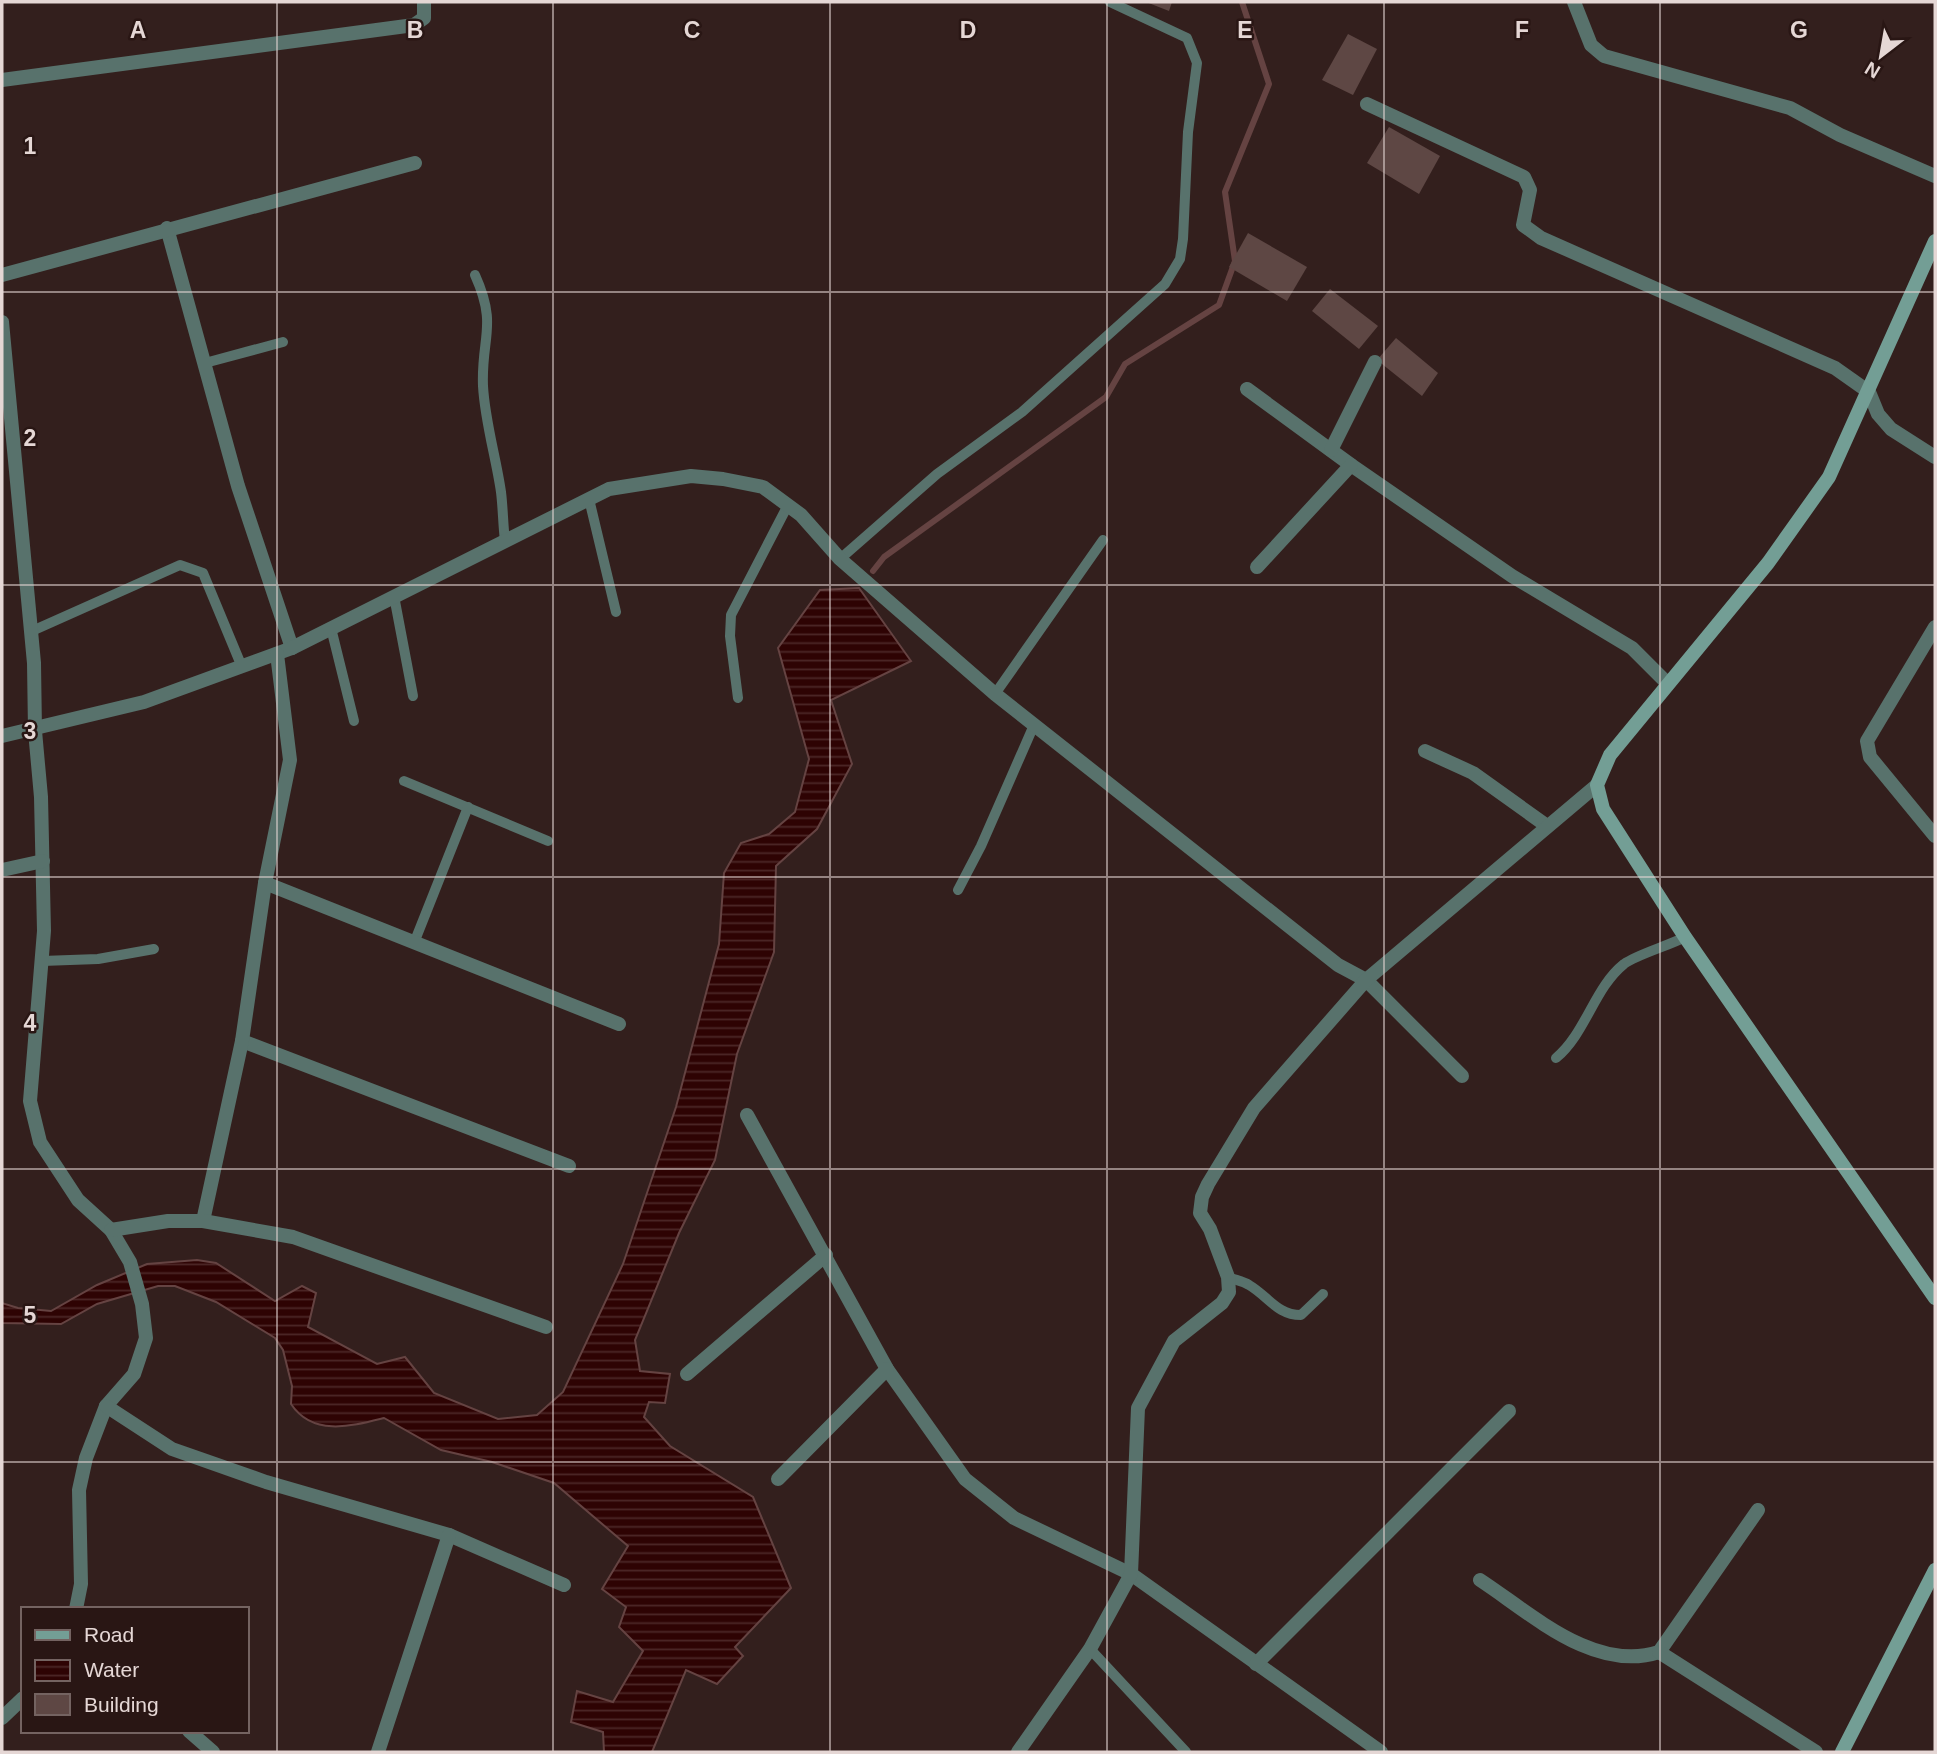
<svg xmlns="http://www.w3.org/2000/svg" width="1937" height="1754" font-family="Arial,sans-serif">
  <defs>
    <pattern id="water-rules" width="6" height="5" patternUnits="userSpaceOnUse" patternTransform="scale(1.75)"><rect width="6" height="5" fill="#2e0303"/><path d="M0 2.5h6" fill="none" stroke="#4c2727"/></pattern>
  </defs>
  <rect width="100%" height="100%" fill="#331f1d"/>
  <path fill="url(#water-rules)" stroke="#654342" stroke-width="2" d="M859 588 911 661 831 700 852 764 817 829 776 866 774 952 737 1054 715 1160 679 1233 635 1340 640 1371 670 1374 665 1403 649 1402 644 1417 670 1446 753 1497 791 1588 735 1647 743 1656 717 1684 686 1670 652 1752H604L603 1732 571 1722 577 1691 613 1702 643 1651 619 1627 626 1607 602 1589 628 1546 554 1483 492 1462 441 1450 384 1418C352 1426 313 1437 291 1404L292 1386 283 1350 275 1338 216 1302 175 1286H158L97 1304 61 1324 2 1323V1303L18 1308 51 1311 97 1285 147 1264 197 1260 216 1263 275 1301 302 1286 316 1293 308 1327 377 1364 405 1357 434 1393 498 1419 537 1415 563 1392 623 1264 676 1107 719 944 724 873 741 843 769 834 795 812 809 759 778 648 820 590Z"/>
  <g fill="none" stroke-linecap="round" stroke-linejoin="round">
    <path stroke="#654342" stroke-width="6" d="M873 571 884 557 1106 397 1125 364 1219 305 1235 261 1225 192 1269 84 1242 2"/>
  </g>
  <g fill="#5e4744">
    <path d="M1146 2H1172L1169 11Z"/>
    <path d="M1348 34 1377 49 1353 95 1322 80Z"/>
    <path d="M1389 127 1440 156 1419 194 1367 163Z"/>
    <path d="M1248 233 1307 267 1287 301 1229 267Z"/>
    <path d="M1330 289 1378 326 1359 349 1312 311Z"/>
    <path d="M1396 338 1438 373 1422 396 1377 360Z"/>
  </g>
  <g fill="none" stroke-linecap="round" stroke-linejoin="round">
    <g stroke="#58726c" stroke-width="10">
      <path d="M475 275C498 326 481 337 483 386 485 422 496 457 501 492 503 508 503 525 505 541"/>
      <path d="M205 363 283 342"/>
      <path d="M589 499 616 612"/>
      <path d="M840 559 937 474 1022 412 1165 284 1180 259 1183 239 1188 132 1197 63 1187 38 1110 2"/>
      <path d="M394 596 413 696"/>
      <path d="M331 628 354 721"/>
      <path d="M32 631 180 565 203 573 242 667"/>
      <path d="M995 694 1103 540"/>
      <path d="M738 698 730 636 731 615 788 505"/>
      <path d="M404 781 548 841"/>
      <path d="M958 890 981 846 1034 725"/>
      <path d="M414 943 468 807"/>
      <path d="M42 961 98 959 154 949"/>
      <path d="M1556 1058C1586 1033 1594 988 1624 964 1638 954 1668 946 1685 937"/>
      <path d="M1228 1277C1235 1280 1243 1281 1249 1285 1268 1296 1277 1315 1301 1315L1323 1294"/>
      <path d="M1090 1649 1186 1752"/>
    </g>
    <g stroke="#58726c" stroke-width="14">
      <path d="M1574 2 1591 45 1604 56 1790 108 1840 135 1935 176"/>
      <path d="M2 80 414 25 424 18V2"/>
      <path d="M1367 104 1524 177 1530 190 1523 225 1541 238 1835 368 1869 392 1878 414 1891 429 1935 457"/>
      <path d="M167 228 238 486 292 648"/>
      <path d="M2 275 415 163"/>
      <path d="M2 322 34 663 35 731 41 797 44 931 30 1101 40 1142 78 1200 111 1230 130 1262 142 1304 146 1338 134 1374 106 1406 86 1458 79 1490 81 1584 76 1609"/>
      <path d="M1247 389 1351 465 1512 576 1632 648 1667 683"/>
      <path d="M1331 450 1375 362"/>
      <path d="M1257 567 1351 465"/>
      <path d="M1935 627 1867 741 1870 757 1935 836"/>
      <path d="M2 736 144 702 292 648 609 489 691 476 723 479 763 487 801 515 840 559 995 694 1338 965 1366 980 1462 1076"/>
      <path d="M1425 751 1473 773 1547 826"/>
      <path d="M2 870 43 861"/>
      <path d="M265 883 619 1024"/>
      <path d="M242 1041 569 1166"/>
      <path d="M747 1115 887 1369 965 1479 1014 1518 1131 1574 1381 1752"/>
      <path d="M203 1221 242 1041 265 883 290 760 277 654"/>
      <path d="M111 1230 168 1221H203L293 1237 546 1327"/>
      <path d="M687 1374 826 1255"/>
      <path d="M106 1406 172 1449 266 1482 449 1535 564 1585"/>
      <path d="M778 1479 887 1369"/>
      <path d="M1480 1580C1532 1614 1594 1673 1659 1652L1758 1510"/>
      <path d="M1659 1652 1816 1752"/>
      <path d="M1256 1664 1509 1411"/>
      <path d="M2 1718 23 1698"/>
      <path d="M189 1731 213 1752"/>
      <path d="M378 1752 449 1535"/>
      <path d="M1018 1752 1090 1649 1131 1574 1138 1408 1174 1341 1222 1303 1229 1292 1228 1277 1210 1229 1200 1213 1202 1197 1208 1184 1254 1108 1366 980 1597 785"/>
    </g>
    <g stroke="#739e95" stroke-width="14">
      <path d="M1935 241 1829 477 1768 563 1610 755 1597 785 1603 809 1685 937 1935 1298"/>
      <path d="M1842 1752 1935 1570"/>
    </g>
  </g>
  <path fill="none" stroke="#e5d7d5" stroke-width="2" stroke-opacity="0.55" d="M277 2V1752M553 2V1752M830 2V1752M1107 2V1752M1384 2V1752M1660 2V1752M2 292H1935M2 585H1935M2 877H1935M2 1169H1935M2 1462H1935"/>
  <g font-size="23" text-anchor="middle" font-weight="bold" fill="#e5d7d5" stroke="#291614" stroke-width="5" stroke-linejoin="round" paint-order="stroke">
    <text x="138" y="38">A</text>
    <text x="415" y="38">B</text>
    <text x="692" y="38">C</text>
    <text x="968" y="38">D</text>
    <text x="1245" y="38">E</text>
    <text x="1522" y="38">F</text>
    <text x="1799" y="38">G</text>
    <text x="30" y="154">1</text>
    <text x="30" y="446">2</text>
    <text x="30" y="739">3</text>
    <text x="30" y="1031">4</text>
    <text x="30" y="1323">5</text>
  </g>
  <rect width="1937" height="1754" fill="none" stroke="#e5d7d5" stroke-width="7"/>
  <rect x="21" y="1607" width="228" height="126" fill="#291614" stroke="#746361" stroke-width="2"/>
  <rect x="35" y="1630" width="35" height="10" fill="#739e95" stroke="#746361" stroke-width="2"/>
  <text x="84" y="1642" font-size="21" fill="#e5d7d5">Road</text>
  <rect x="35" y="1660" width="35" height="21" fill="url(#water-rules)" stroke="#746361" stroke-width="2"/>
  <text x="84" y="1677" font-size="21" fill="#e5d7d5">Water</text>
  <rect x="35" y="1694" width="35" height="21" fill="#5e4744" stroke="#746361" stroke-width="2"/>
  <text x="84" y="1712" font-size="21" fill="#e5d7d5">Building</text>
  <g transform="translate(1881 56) rotate(211)" stroke="#291614" stroke-width="5" paint-order="stroke">
  <path d="M0-5L12 26L0 18L-12 26Z" fill="#e5d7d5"/>
  <text y="-10" font-size="19" font-weight="bold" text-anchor="middle" fill="#e5d7d5">N</text>
  </g>
</svg>
